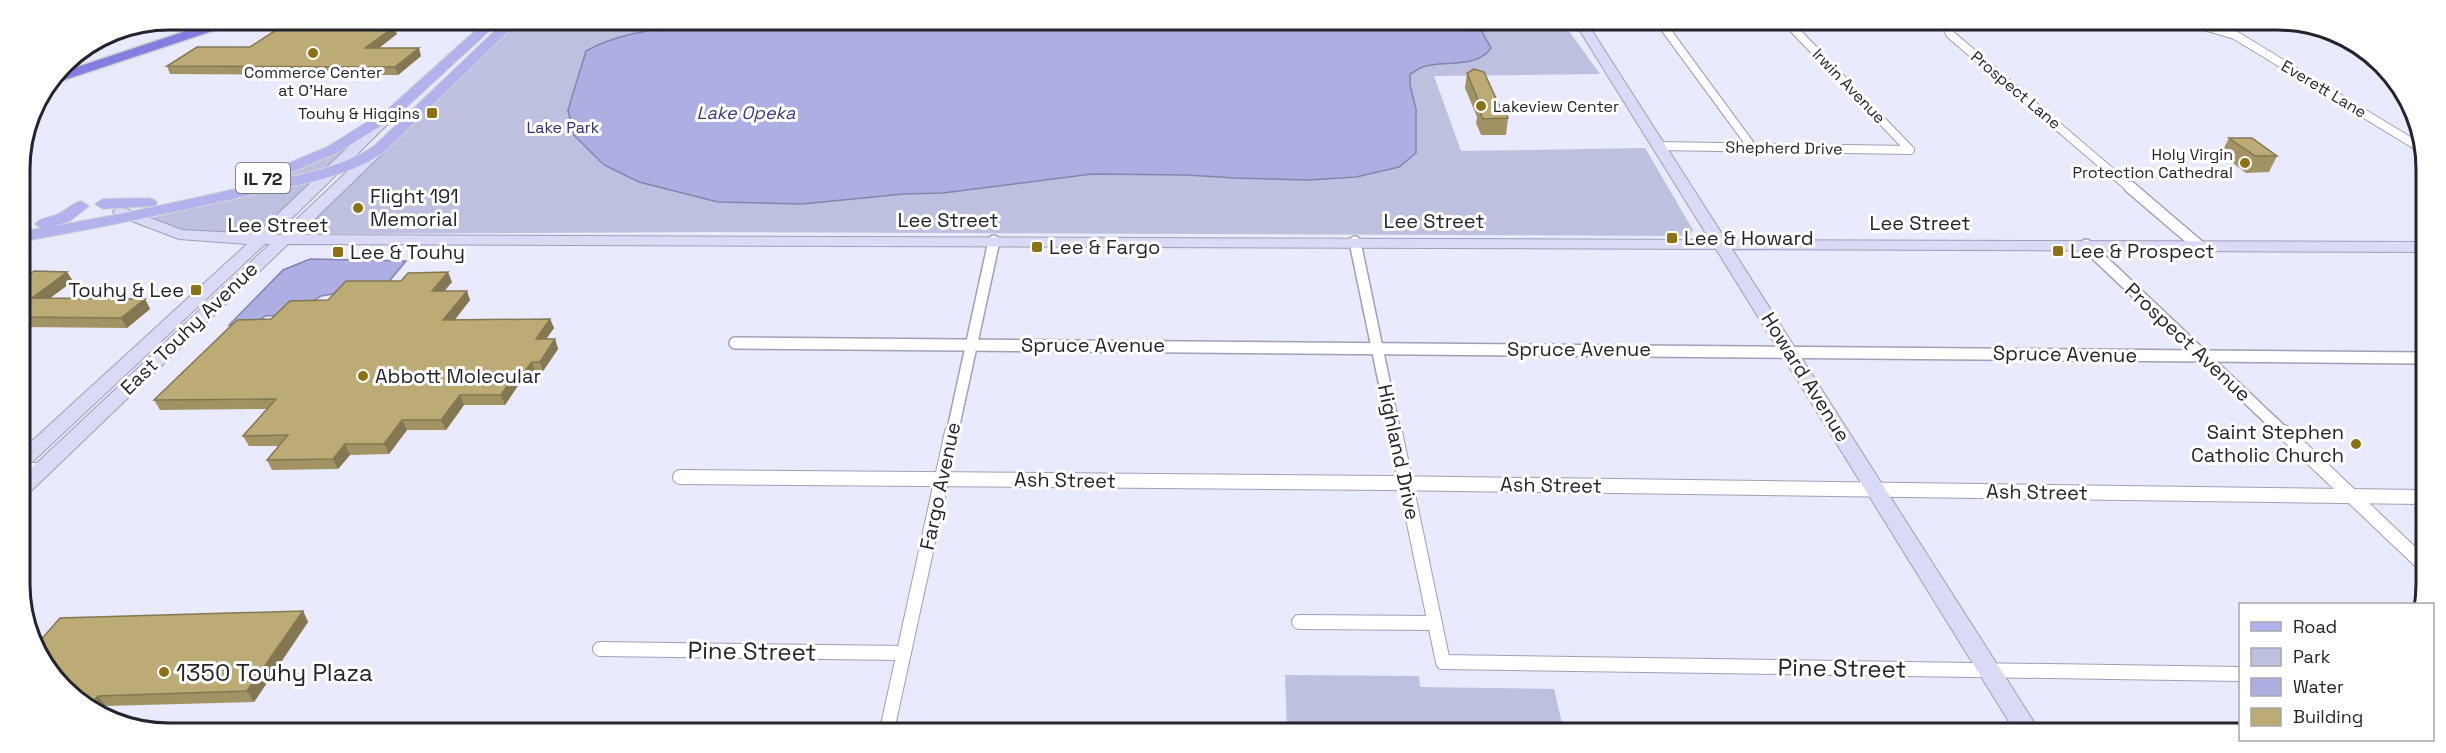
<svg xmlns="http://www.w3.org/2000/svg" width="2446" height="753" font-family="'Space Grotesk',sans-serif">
  <rect width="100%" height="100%" fill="#e9eafd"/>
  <g fill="#bec0e0">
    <path d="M521 20 1563 23 1600 74 1434 76 1461 151 1645 148 1693 230 1689 236 719 232 314 234 307 228 308 224Z"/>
    <path d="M361 138 331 169 229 191 295 170Z"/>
    <path d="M318 178 258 236 185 231 151 218Z"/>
    <path d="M1285 675 1419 676 1420 687 1554 689 1564 732 1287 731Z"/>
  </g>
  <g fill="#adafe2" stroke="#8485ac" stroke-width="1.5">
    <path d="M708 21 1215 22 1364 28 1398 22 1477 23 1491 48C1477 69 1444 60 1423 67 1419 68 1414 72 1410 74V85L1416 109V153L1399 167 1356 177 1308 180 1235 178 1187 175 1092 174 943 193 903 194 802 204 718 202 639 182 604 165 574 135 568 110 586 51C622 31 667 28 708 21Z"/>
    <path d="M310 259 406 261 386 285 321 296 309 304 281 315 265 316 253 326 229 325 283 270Z"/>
  </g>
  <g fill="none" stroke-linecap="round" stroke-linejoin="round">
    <defs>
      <g id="street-far2">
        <path d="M1661 23 1752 147"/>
        <path d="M1788 23 1910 150"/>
        <path d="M1958 24 1948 29 1950 34 2131 189"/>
        <path d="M2180 24 2204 26 2235 35 2424 150"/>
        <path d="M1659 146 1910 150"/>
      </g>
      <g id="street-far1">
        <path d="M2130 187 2199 246"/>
        <path d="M1355 242 1395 434"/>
        <path d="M2086 245 2285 434"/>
        <path d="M735 343 2423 358"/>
        <path d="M952 434 994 241"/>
      </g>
      <g id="street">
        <path d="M1395 432 1443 662 2240 674"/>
        <path d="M2284 432 2422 563"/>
        <path d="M22 470H41"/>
        <path d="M680 477 1387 483 2422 497"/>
        <path d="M1299 622 1435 623"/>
        <path d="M600 649 904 653"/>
        <path d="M887 730 952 432"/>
      </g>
      <path id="secondary" d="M1575 23H1587L1726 240 2423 242V252L1732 249 2041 733H2016L1716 249 288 244 29 493 22 494V477L270 244H265L28 466 22 468 21 451 247 244 179 239 116 215 113 212 116 209H126L182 230 257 234 388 109 393 108 400 112 275 235H280L374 146H384L386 149 384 152 298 235 1710 240Z"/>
      <g id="primary">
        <path d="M487 20H501L398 115 337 153 277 178H267L264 175 267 172 327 147 388 109Z"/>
        <path d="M506 20H520L384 152C345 179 295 185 250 195 173 213 97 228 20 242V232L41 228 35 224C41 217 50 218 58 214 67 210 72 203 81 201L89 206 70 221 54 226C119 215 183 201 248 186 291 176 336 171 374 146Z"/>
        <path d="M149 198 155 200 157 203 155 206 103 209 95 204 103 199Z"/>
      </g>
      <path id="highway" d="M219 20H239L237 23 49 85 56 74Z"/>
    </defs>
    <use href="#street-far2" stroke="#9fa0b6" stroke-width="10"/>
    <use href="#street-far1" stroke="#9fa0b6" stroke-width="14"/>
    <use href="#street" stroke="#9fa0b6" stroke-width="16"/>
    <use href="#secondary" stroke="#9fa0b6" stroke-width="2"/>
    <use href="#primary" stroke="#d3d3d5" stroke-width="2"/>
    <use href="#highway" stroke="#d3d3d5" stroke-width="3"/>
    <use href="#street-far2" stroke="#fff" stroke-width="8"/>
    <use href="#street-far1" stroke="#fff" stroke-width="11"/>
    <use href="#street" stroke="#fff" stroke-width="14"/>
    <use href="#secondary" fill="#dad9f6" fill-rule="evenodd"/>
    <use href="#primary" fill="#b4b2ec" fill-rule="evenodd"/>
    <use href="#highway" fill="#827fe0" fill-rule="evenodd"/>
  </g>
  <g fill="#a29365">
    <path d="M397 34 379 48 421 56 398 75 170 74 167 66 250 47Z"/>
    <path d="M1467 73 1500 107 1508 118 1506 135H1481L1476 123 1477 117 1465 88Z"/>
    <path d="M2229 138 2277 156 2269 172 2246 173 2221 154Z"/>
    <path d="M20 281H73L50 298 145 299 150 309 127 328 21 327Z"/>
    <path d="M452 282 444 291 470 300 455 320 550 319 554 328 546 339H555L558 349 543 371H535L529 381H521L505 405H464L446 430H407L389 454 350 455 338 469 272 470 267 460 279 446H249L243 436 267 409 160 410 154 400 271 319 328 300Z"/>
    <path d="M303 611 308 622 254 702 106 706 63 690Z"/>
  </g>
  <g fill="#847852">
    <path d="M394 27 397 34 368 56 365 48Z"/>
    <path d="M419 48 421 56 398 75 395 67Z"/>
    <path d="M67 272 73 281 38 307 32 298Z"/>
    <path d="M448 272 452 282 436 301 432 291Z"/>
    <path d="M467 291 470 300 447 329 443 320Z"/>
    <path d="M145 299 150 309 127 328 121 318Z"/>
    <path d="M550 319 554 328 539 349 536 339Z"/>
    <path d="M555 339 558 349 543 371 540 362Z"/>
    <path d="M532 362 535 371 529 381 525 371Z"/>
    <path d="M517 371 521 381 505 405 501 395Z"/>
    <path d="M460 395 464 405 446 430 441 420Z"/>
    <path d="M402 420 407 430 389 454 384 444Z"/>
    <path d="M345 444 350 455 338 469 333 459Z"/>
    <path d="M303 611 308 622 254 702 247 691Z"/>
    <path d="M98 696 106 706 101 712 90 705Z"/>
  </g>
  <g fill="#bcab75" stroke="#847852" stroke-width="1.5">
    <path d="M282 26 394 27 365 48H419L395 67 167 66 197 47H250Z"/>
    <path d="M1474 69 1484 72 1500 107H1503L1508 118 1483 119 1478 107H1481L1467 73Z"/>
    <path d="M2229 138H2252L2277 156H2255Z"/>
    <path d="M34 271 67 272 32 298 145 299 121 318 21 317 20 281Z"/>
    <path d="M448 272 432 291H467L443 320 550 319 536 339H555L540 362H532L525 371H517L501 395H460L441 420H402L384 444H345L333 459 267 460 288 435 243 436 276 399 154 400 237 320 271 319 290 301 328 300 346 281H401L408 273Z"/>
    <path d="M303 611 247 691 98 696 90 705 63 690 38 643 60 618Z"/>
  </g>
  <g fill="#8c7215" stroke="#fff" stroke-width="2">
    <circle cx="313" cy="53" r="6"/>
    <circle cx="1481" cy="106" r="6"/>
    <rect x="426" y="107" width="12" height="12" rx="3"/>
    <circle cx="2245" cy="163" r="6"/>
    <circle cx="358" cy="208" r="6"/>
    <rect x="1666" y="232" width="12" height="12" rx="3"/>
    <rect x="1031" y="241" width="12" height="12" rx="3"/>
    <rect x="2052" y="245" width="12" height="12" rx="3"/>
    <rect x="332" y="246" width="12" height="12" rx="3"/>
    <rect x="190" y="284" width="12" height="12" rx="3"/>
    <circle cx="363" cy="376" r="6"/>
    <circle cx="2356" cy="444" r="6"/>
    <circle cx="164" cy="672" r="6"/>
  </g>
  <g text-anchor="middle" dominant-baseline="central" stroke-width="6" stroke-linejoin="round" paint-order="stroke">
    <g font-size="16" fill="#24242d" stroke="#fff" text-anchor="end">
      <text x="313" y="72" text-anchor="middle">Commerce Center<tspan x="313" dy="18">at O'Hare</tspan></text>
      <text x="1493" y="106" text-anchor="start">Lakeview Center</text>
      <text x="420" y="113">Touhy &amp; Higgins</text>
      <text x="2233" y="154">Holy Virgin<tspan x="2233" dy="18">Protection Cathedral</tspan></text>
    </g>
    <g font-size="16" fill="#24242d" stroke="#fff">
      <text transform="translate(1849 86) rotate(46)">Irwin Avenue</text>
      <text transform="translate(2324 89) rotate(31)">Everett Lane</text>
      <text transform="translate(2016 90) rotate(40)">Prospect Lane</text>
      <text transform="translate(1784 148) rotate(1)">Shepherd Drive</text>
    </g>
    <g font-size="16" fill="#332e6c" stroke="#fff">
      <text x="563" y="127">Lake Park</text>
    </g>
    <g font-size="18" font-style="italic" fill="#3f3c7b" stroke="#fff">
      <text x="746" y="112">Lake Opeka</text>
    </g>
    <rect fill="#fff" stroke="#66666c" stroke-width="1.5" x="236" y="163" width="54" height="30" rx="4.5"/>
    <g font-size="18" font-weight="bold" fill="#24242d">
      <text x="263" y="178">IL 72</text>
    </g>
    <g font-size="20" fill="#24242d" stroke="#fff" text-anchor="start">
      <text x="370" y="196">Flight 191<tspan x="370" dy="23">Memorial</tspan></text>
      <text x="1684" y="238">Lee &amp; Howard</text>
      <text x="1049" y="247">Lee &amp; Fargo</text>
      <text x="2070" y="251">Lee &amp; Prospect</text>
      <text x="350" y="252">Lee &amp; Touhy</text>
      <text x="184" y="290" text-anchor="end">Touhy &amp; Lee</text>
      <text x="375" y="376">Abbott Molecular</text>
      <text x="2344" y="432" text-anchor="end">Saint Stephen<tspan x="2344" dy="23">Catholic Church</tspan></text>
    </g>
    <g font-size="20" fill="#24242d" stroke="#fff">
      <text x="948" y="220">Lee Street</text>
      <text x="1434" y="221">Lee Street</text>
      <text x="1920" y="223">Lee Street</text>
      <text x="278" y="225">Lee Street</text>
      <text transform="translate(189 328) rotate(-44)">East Touhy Avenue</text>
      <text transform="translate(2188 342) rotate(43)">Prospect Avenue</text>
      <text x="1093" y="345">Spruce Avenue</text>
      <text x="1579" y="349">Spruce Avenue</text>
      <text transform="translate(2065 354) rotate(1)">Spruce Avenue</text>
      <text transform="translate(1806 377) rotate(58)">Howard Avenue</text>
      <text transform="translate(1399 452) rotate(78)">Highland Drive</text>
      <text transform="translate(1065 480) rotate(1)">Ash Street</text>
      <text transform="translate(1551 485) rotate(1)">Ash Street</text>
      <text transform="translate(940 486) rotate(-78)">Fargo Avenue</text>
      <text transform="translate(2037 492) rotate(1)">Ash Street</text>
    </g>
    <g font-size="24" fill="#24242d" stroke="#fff">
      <text transform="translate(752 651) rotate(1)">Pine Street</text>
      <text transform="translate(1842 668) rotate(1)">Pine Street</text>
    </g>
    <g font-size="24" fill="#24242d" stroke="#fff" text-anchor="start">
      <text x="176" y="672">1350 Touhy Plaza</text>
    </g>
  </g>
  <path d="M0 0H2446V753H0ZM169 30H2277A139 139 0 0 1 2416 169V584A139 139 0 0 1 2277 723H169A139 139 0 0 1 30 584V169A139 139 0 0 1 169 30Z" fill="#fff" fill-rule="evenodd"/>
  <path fill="none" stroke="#24242d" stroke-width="3" d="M169 30H2277A139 139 0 0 1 2416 169V584A139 139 0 0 1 2277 723H169A139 139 0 0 1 30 584V169A139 139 0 0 1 169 30Z"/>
  <rect x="2239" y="603" width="195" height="138" fill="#ffffff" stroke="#a7a7ab" stroke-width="1.5"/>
  <rect x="2251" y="622" width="30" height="9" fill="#b4b2ec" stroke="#a7a7ab" stroke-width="1.5"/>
  <text x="2293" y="633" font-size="18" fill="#24242d">Road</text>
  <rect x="2251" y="648" width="30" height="18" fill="#bec0e0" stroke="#a7a7ab" stroke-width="1.5"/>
  <text x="2293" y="663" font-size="18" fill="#24242d">Park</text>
  <rect x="2251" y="678" width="30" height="18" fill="#adafe2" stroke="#a7a7ab" stroke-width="1.5"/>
  <text x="2293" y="693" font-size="18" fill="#24242d">Water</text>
  <rect x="2251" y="708" width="30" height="18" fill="#bcab75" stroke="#a7a7ab" stroke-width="1.5"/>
  <text x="2293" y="723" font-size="18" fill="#24242d">Building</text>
</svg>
